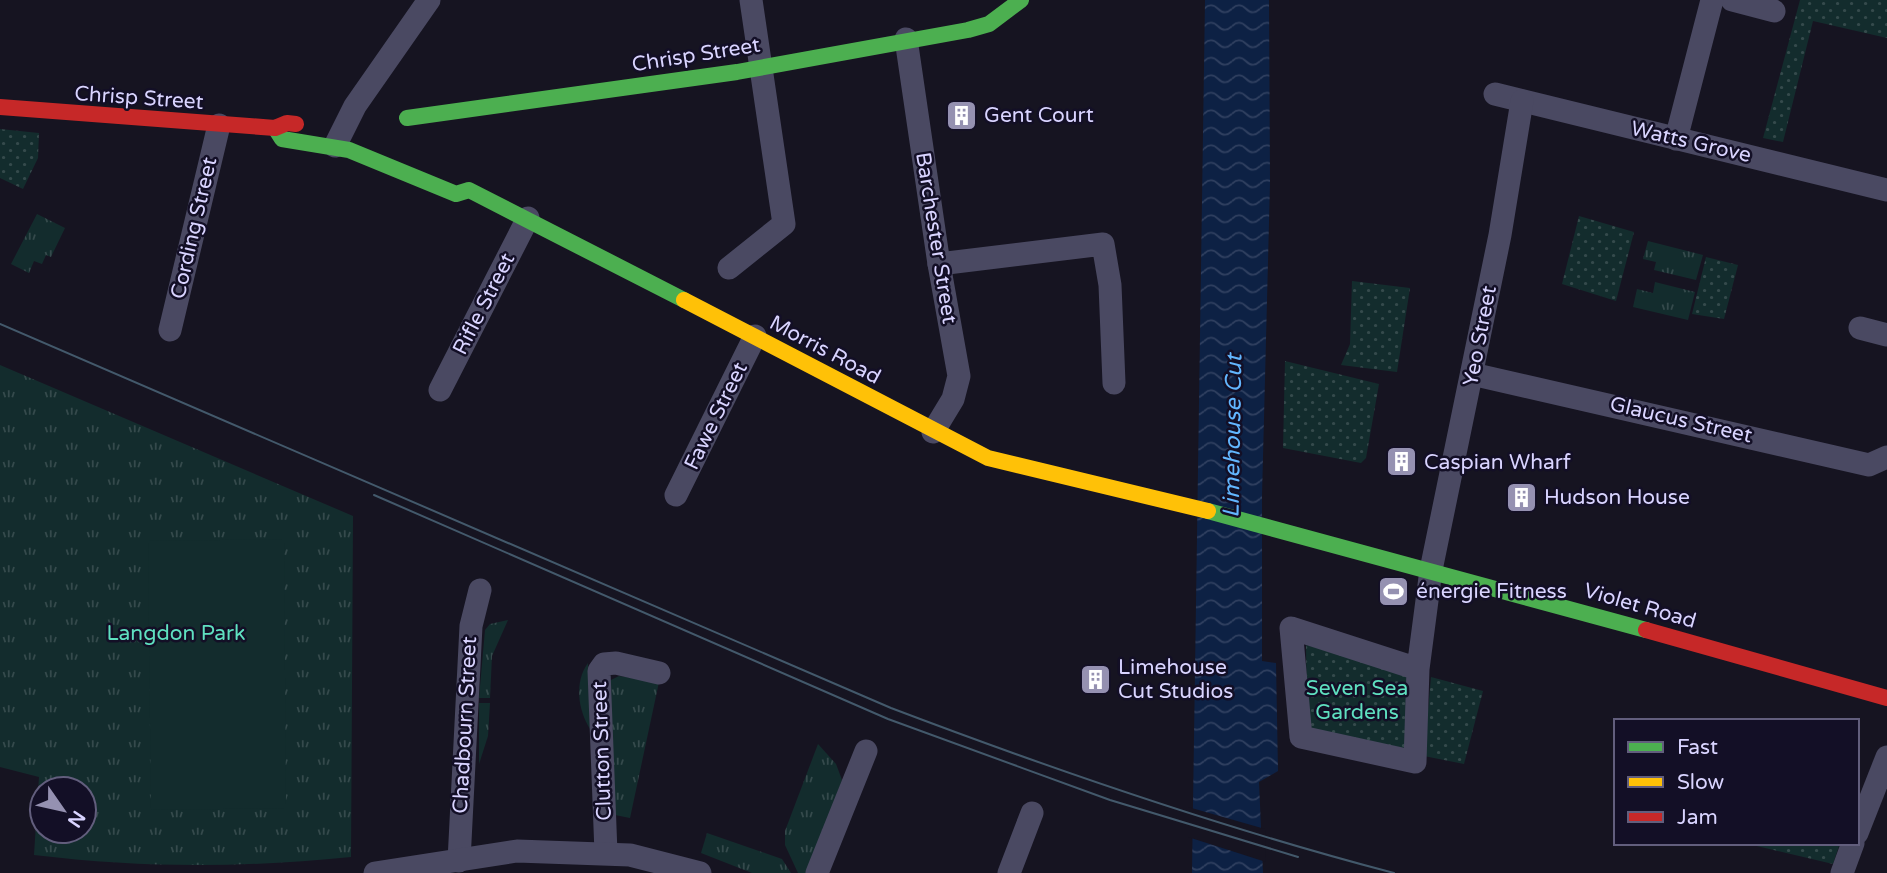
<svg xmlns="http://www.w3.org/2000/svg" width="1887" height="873" font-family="'Varela Round',sans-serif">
  <defs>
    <pattern id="grass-tufts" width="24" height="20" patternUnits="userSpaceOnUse" patternTransform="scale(1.75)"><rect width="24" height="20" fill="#132c2d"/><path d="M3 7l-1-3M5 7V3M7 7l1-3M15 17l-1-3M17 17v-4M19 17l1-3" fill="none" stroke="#354a4c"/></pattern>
    <pattern id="garden-dots" width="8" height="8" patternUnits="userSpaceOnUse" patternTransform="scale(1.75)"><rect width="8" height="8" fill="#132c2d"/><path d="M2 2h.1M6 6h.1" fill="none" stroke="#354a4c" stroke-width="1.8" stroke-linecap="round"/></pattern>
    <pattern id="water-waves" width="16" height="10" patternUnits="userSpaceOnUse" patternTransform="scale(1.75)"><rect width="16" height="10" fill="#0d2144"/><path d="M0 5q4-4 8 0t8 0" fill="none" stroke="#304060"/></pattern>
  </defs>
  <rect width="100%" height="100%" fill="#161421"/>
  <g fill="url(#grass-tufts)" fill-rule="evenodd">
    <path d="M37 214 65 228 51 257 46 255 42 264 34 261 29 273 11 264Z"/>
    <path d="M1648 241 1703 255 1696 280 1654 270 1656 262 1643 259Z"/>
    <path d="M1655 282 1695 292 1688 320 1633 307 1637 289 1653 293Z"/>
    <path d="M0 365 353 516 351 857C241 868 143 868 34 855L39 777 0 767ZM42 789H84V831H42Z"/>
    <path d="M508 620 492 656 490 698H479L485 630 490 624Z"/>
    <path d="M588 663 590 729C578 710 574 682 588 663Z"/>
    <path d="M619 676 659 682 630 818 615 815 609 681Z"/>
    <path d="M479 703H490L488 736 479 764Z"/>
    <path d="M818 744 836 764 842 780 808 873H798L785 845V831Z"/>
    <path d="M707 833 782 859 791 873H752L701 853Z"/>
  </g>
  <g fill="url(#garden-dots)">
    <path d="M1800 0H1887V38L1813 21 1783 142 1763 138Z"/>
    <path d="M0 129 39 133 38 158 23 189 0 178Z"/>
    <path d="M1579 216 1634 232 1616 301 1562 284Z"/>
    <path d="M1706 257 1738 265 1724 319 1692 314Z"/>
    <path d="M1352 281 1410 288 1397 372 1341 365 1350 344Z"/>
    <path d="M1285 361 1379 384 1366 458 1361 463 1283 448Z"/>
    <path d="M1306 645 1412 672 1407 752 1307 731Z"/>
    <path d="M1431 677 1483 691 1464 764 1424 756Z"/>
    <path d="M1744 843H1840L1833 864Z"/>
  </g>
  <path fill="#132c2d" d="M284 539 286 808 151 810 148 541Z"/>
  <path fill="url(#water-waves)" d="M1205 0H1269L1270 183 1262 496V661L1276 663 1278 771 1259 782 1263 873H1192Z"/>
  <path fill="#161421" d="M1188 807 1265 829 1266 862 1188 837Z"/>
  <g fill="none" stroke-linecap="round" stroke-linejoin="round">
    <g stroke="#4a4962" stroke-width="23">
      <path d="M1732 0 1774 11"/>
      <path d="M906 39 939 264 959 376 953 399 933 432"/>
      <path d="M1495 94 1887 190"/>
      <path d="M1676 139 1712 0"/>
      <path d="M335 146 355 106 429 0"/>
      <path d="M939 264 1103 244 1110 285 1114 383"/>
      <path d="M729 268 784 224 751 0"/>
      <path d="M1860 328 1887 335"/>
      <path d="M170 330 219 125"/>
      <path d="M1472 374 1869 465 1887 457"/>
      <path d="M440 390 528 218"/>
      <path d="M676 495 755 336"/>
      <path d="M1418 669 1291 628 1301 737 1415 762 1418 669 1431 570 1500 235 1522 101"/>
      <path d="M1857 833 1887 757"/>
      <path d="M606 853 599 671 604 664 616 663 659 673"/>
      <path d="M459 861 471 626 480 590"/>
      <path d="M375 873 517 851 630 855 700 873"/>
      <path d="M817 873 866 751"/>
      <path d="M1009 873 1032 813"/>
      <path d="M1842 873 1853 843"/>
    </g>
    <g stroke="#4caf50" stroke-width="16">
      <path d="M407 118 737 72 968 30 989 24 1021 0"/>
      <path d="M275 128 282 139 349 150 456 194 469 190 684 300"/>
      <path d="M1208 511 1646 630"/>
    </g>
    <path stroke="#ffc107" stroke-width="16" d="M684 300 988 458 1208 511"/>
    <g stroke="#c62828" stroke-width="16">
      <path d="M0 107 275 128 287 123 296 124"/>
      <path d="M1646 630 1887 698"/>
    </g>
    <g stroke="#43596b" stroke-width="2">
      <path d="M0 324 891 708C1057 771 1222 828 1394 873"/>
      <path d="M374 495 888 719 1110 800 1298 857"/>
    </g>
  </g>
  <defs>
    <symbol id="building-square" viewBox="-11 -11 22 22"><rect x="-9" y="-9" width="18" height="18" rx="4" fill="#9591b1" stroke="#130f26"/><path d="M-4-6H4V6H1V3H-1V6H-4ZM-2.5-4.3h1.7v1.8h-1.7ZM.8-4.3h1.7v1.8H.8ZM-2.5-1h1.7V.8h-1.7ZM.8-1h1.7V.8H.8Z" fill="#fff"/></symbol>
    <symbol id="stadium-square" viewBox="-11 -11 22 22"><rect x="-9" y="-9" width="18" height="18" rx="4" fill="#9591b1" stroke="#130f26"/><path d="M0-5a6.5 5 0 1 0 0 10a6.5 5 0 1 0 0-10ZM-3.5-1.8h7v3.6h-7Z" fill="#fff"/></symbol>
  </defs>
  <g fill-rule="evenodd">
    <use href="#building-square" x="944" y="98" width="35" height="35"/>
    <use href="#building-square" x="1384" y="444" width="35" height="35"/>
    <use href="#building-square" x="1504" y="480" width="35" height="35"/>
    <use href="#stadium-square" x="1376" y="574" width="35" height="35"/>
    <use href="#building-square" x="1078" y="662" width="35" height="35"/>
  </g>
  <g text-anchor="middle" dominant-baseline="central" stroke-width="5" stroke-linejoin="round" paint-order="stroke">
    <g font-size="21" fill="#d9d4ff" stroke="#130f26">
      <text transform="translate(696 55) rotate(-9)">Chrisp Street</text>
      <text transform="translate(139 98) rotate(4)">Chrisp Street</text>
      <text transform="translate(1691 142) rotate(13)">Watts Grove</text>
      <text transform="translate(194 228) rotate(-77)">Cording Street</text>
      <text transform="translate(936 238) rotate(81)">Barchester Street</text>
      <text transform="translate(484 304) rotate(-63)">Rifle Street</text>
      <text transform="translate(1480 336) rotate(-79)">Yeo Street</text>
      <text transform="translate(825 350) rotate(28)">Morris Road</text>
      <text transform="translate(716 416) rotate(-64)">Fawe Street</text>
      <text transform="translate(1681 420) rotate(13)">Glaucus Street</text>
      <text transform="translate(1640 606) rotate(16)">Violet Road</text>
      <text transform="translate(465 725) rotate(-87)">Chadbourn Street</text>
      <text transform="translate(602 751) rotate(-92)">Clutton Street</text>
    </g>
    <g font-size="21" fill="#d9d4ff" stroke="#130f26" text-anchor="start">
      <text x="984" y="115">Gent Court</text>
      <text x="1424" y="462">Caspian Wharf</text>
      <text x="1544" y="497">Hudson House</text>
      <text x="1416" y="591">énergie Fitness</text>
      <text x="1118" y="667">Limehouse<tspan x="1118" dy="24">Cut Studios</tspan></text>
    </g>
    <g font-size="21" fill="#5fe0c0" stroke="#130f26">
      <text x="176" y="633">Langdon Park</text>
      <text x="1357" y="688">Seven Sea<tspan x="1357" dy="24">Gardens</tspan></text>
    </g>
    <g font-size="23" font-style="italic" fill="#62b6ff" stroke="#130f26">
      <text transform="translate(1233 436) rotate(-89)">Limehouse Cut</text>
    </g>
  </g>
  <rect x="1614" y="719" width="245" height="126" fill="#130f26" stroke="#625e7d" stroke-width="2"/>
  <rect x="1628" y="742" width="35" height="10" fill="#4caf50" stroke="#625e7d" stroke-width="2"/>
  <text x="1677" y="754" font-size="21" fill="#d9d4ff">Fast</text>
  <rect x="1628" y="777" width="35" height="10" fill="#ffc107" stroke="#625e7d" stroke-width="2"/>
  <text x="1677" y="789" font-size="21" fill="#d9d4ff">Slow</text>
  <rect x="1628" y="812" width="35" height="10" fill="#c62828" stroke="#625e7d" stroke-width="2"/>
  <text x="1677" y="824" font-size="21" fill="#d9d4ff">Jam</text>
  <g transform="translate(63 810) rotate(124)"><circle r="33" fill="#130f26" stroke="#625e7d" stroke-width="2"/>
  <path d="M0-5L12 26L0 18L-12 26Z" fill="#9591b1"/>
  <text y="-10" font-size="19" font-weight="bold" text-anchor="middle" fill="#d9d4ff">N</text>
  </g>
</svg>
